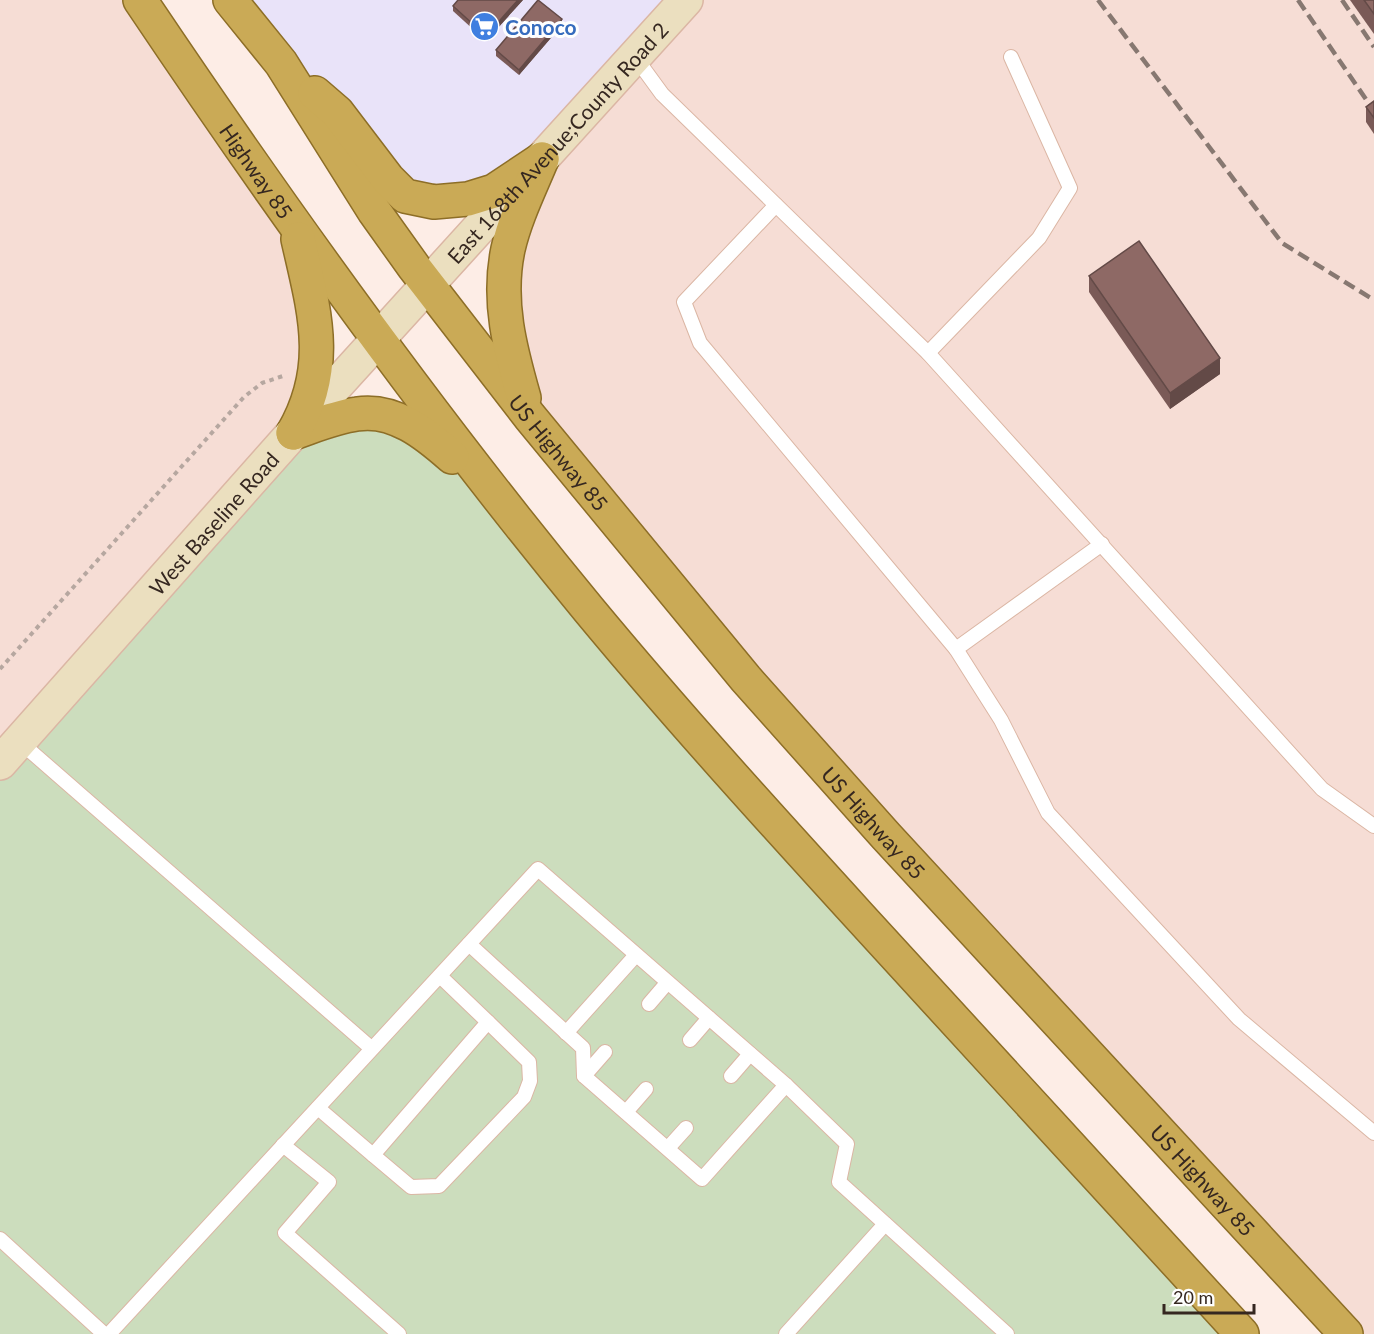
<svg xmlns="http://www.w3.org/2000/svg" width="1374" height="1334" font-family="Lato,sans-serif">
  <rect width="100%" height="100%" fill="#fdede6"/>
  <path fill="#e9e3f9" d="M230 0H686L548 152 434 202Z"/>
  <g fill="#f6ddd5">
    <path d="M0 0H140L294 223 313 384 0 763Z"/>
    <path d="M686 0H1374V1334H1346L530 417 504 311 548 152Z"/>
  </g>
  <path fill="#ccddbd" d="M338 418 424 434 1242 1334H0V763L293 433Z"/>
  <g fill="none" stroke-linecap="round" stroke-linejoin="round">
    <defs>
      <g id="service">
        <path d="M635 57 662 94 928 353 1322 789 1374 826"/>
        <path d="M776 205 684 302 700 343 956 649"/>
        <path d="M928 353 1039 238 1070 188 1011 57"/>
        <path d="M1102 544 956 649 1001 720 1048 813 1239 1019 1374 1133"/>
        <path d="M20 742 371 1048"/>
        <path d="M469 944 583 1048 584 1076 702 1179 786 1085"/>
        <path d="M649 1004 667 983"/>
        <path d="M566 1033 636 955"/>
        <path d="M690 1040 709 1018"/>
        <path d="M584 1076 605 1052"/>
        <path d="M731 1076 750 1054"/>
        <path d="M318 1108 373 1155 488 1022 440 976"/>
        <path d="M626 1112 646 1089"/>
        <path d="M283 1145 329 1182 285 1233 399 1334"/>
        <path d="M668 1148 686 1128"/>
        <path d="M373 1155 411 1187 439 1186 524 1097 530 1081 529 1062 488 1022"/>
        <path d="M0 1239 104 1334"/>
        <path d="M109 1334 538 869 786 1085 847 1144 839 1182 1007 1334"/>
        <path d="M786 1334 885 1224"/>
      </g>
      <g id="secondary">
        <path id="s1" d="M0 763 293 433 686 0"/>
      </g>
      <g id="trunk">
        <path id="s2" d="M140 0C281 210 428 415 589 610 676 715 768 816 860 917 987 1056 1115 1195 1242 1334"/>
        <path id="s3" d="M230 0 281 63 374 211 414 267 530 417 746 679 886 836 1346 1334"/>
        <path d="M315 93 337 112 388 179 405 196 434 202 468 199 494 191 542 159"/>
        <path d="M524 398C510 349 497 301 508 249 515 218 530 188 542 159"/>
        <path d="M293 433C314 426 335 417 357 414 394 408 426 434 452 457"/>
        <path d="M293 433C332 366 314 310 298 239"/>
      </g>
    </defs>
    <use href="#service" stroke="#dbb6a4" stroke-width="16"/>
    <use href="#secondary" stroke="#dbb6a4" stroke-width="36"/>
    <use href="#trunk" stroke="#8d6e27" stroke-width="36"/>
    <path stroke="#b6a7a0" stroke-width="4" stroke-dasharray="4.5 4.5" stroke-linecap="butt" d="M0 669 244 397 262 383 283 376"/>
    <use href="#service" stroke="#fff" stroke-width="14"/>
    <use href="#secondary" stroke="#ebdfbf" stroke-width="33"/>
    <use href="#trunk" stroke="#caaa56" stroke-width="33"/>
    <g stroke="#877871" stroke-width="4.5" stroke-dasharray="12 6" stroke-linecap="butt">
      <path d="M1098 0 1282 243 1374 300"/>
      <path d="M1298 0 1374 111"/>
      <path d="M1342 0 1374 47"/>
    </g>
  </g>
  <g fill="#7a5a57">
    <path d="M523 0 486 41 453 11V6Z"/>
    <path d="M1350 0H1374V34Z"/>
    <path d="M562 25 519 75 496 56V50Z"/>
    <path d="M1374 101V134L1366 122V107Z"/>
    <path d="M1089 276 1220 374 1170 409 1089 292Z"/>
  </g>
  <g fill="#634a47">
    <path d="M518 0H523L486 41V36Z"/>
    <path d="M562 19V25L519 75V70Z"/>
    <path d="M1220 358V374L1170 409V393Z"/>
  </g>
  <g fill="#8e6965" stroke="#634a47" stroke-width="1.5">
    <path d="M458 0H518L486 36 453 6Z"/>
    <path d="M538 0 562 19 519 70 496 50Z"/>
    <path d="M1364 0H1374V14Z"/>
    <path d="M1374 101V118L1366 107Z"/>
    <path d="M1139 241 1220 358 1170 393 1089 276Z"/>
  </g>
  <defs>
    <symbol id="supermarket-disc" viewBox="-11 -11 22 22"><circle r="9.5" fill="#3f7fe0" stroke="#fefefe"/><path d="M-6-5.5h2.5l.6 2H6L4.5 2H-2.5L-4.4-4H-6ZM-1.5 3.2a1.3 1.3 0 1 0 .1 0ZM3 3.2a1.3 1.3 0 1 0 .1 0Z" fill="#fff"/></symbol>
  </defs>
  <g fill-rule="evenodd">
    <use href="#supermarket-disc" x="468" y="10" width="33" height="33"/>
  </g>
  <g text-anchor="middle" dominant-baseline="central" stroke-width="6" stroke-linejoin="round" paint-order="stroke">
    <g font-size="21" font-weight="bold" fill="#366cbe" stroke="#fefefe" text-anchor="start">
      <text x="505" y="26">Conoco</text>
    </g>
    <g font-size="21" fill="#352720" stroke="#fefefe">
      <text stroke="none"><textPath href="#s1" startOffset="834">East 168th Avenue;County Road 2</textPath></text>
      <text stroke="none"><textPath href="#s2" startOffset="207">Highway 85</textPath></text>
      <text stroke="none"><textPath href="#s3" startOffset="560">US Highway 85</textPath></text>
      <text stroke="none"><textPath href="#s1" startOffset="321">West Baseline Road</textPath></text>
      <text stroke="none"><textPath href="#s3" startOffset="1046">US Highway 85</textPath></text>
      <text stroke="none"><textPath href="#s3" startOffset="1532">US Highway 85</textPath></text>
    </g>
  </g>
  <path d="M1164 1304v9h90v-9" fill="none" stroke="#352720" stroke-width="3"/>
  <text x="1173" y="1304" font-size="18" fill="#352720" stroke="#fefefe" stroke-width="4.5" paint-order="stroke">20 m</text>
</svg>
